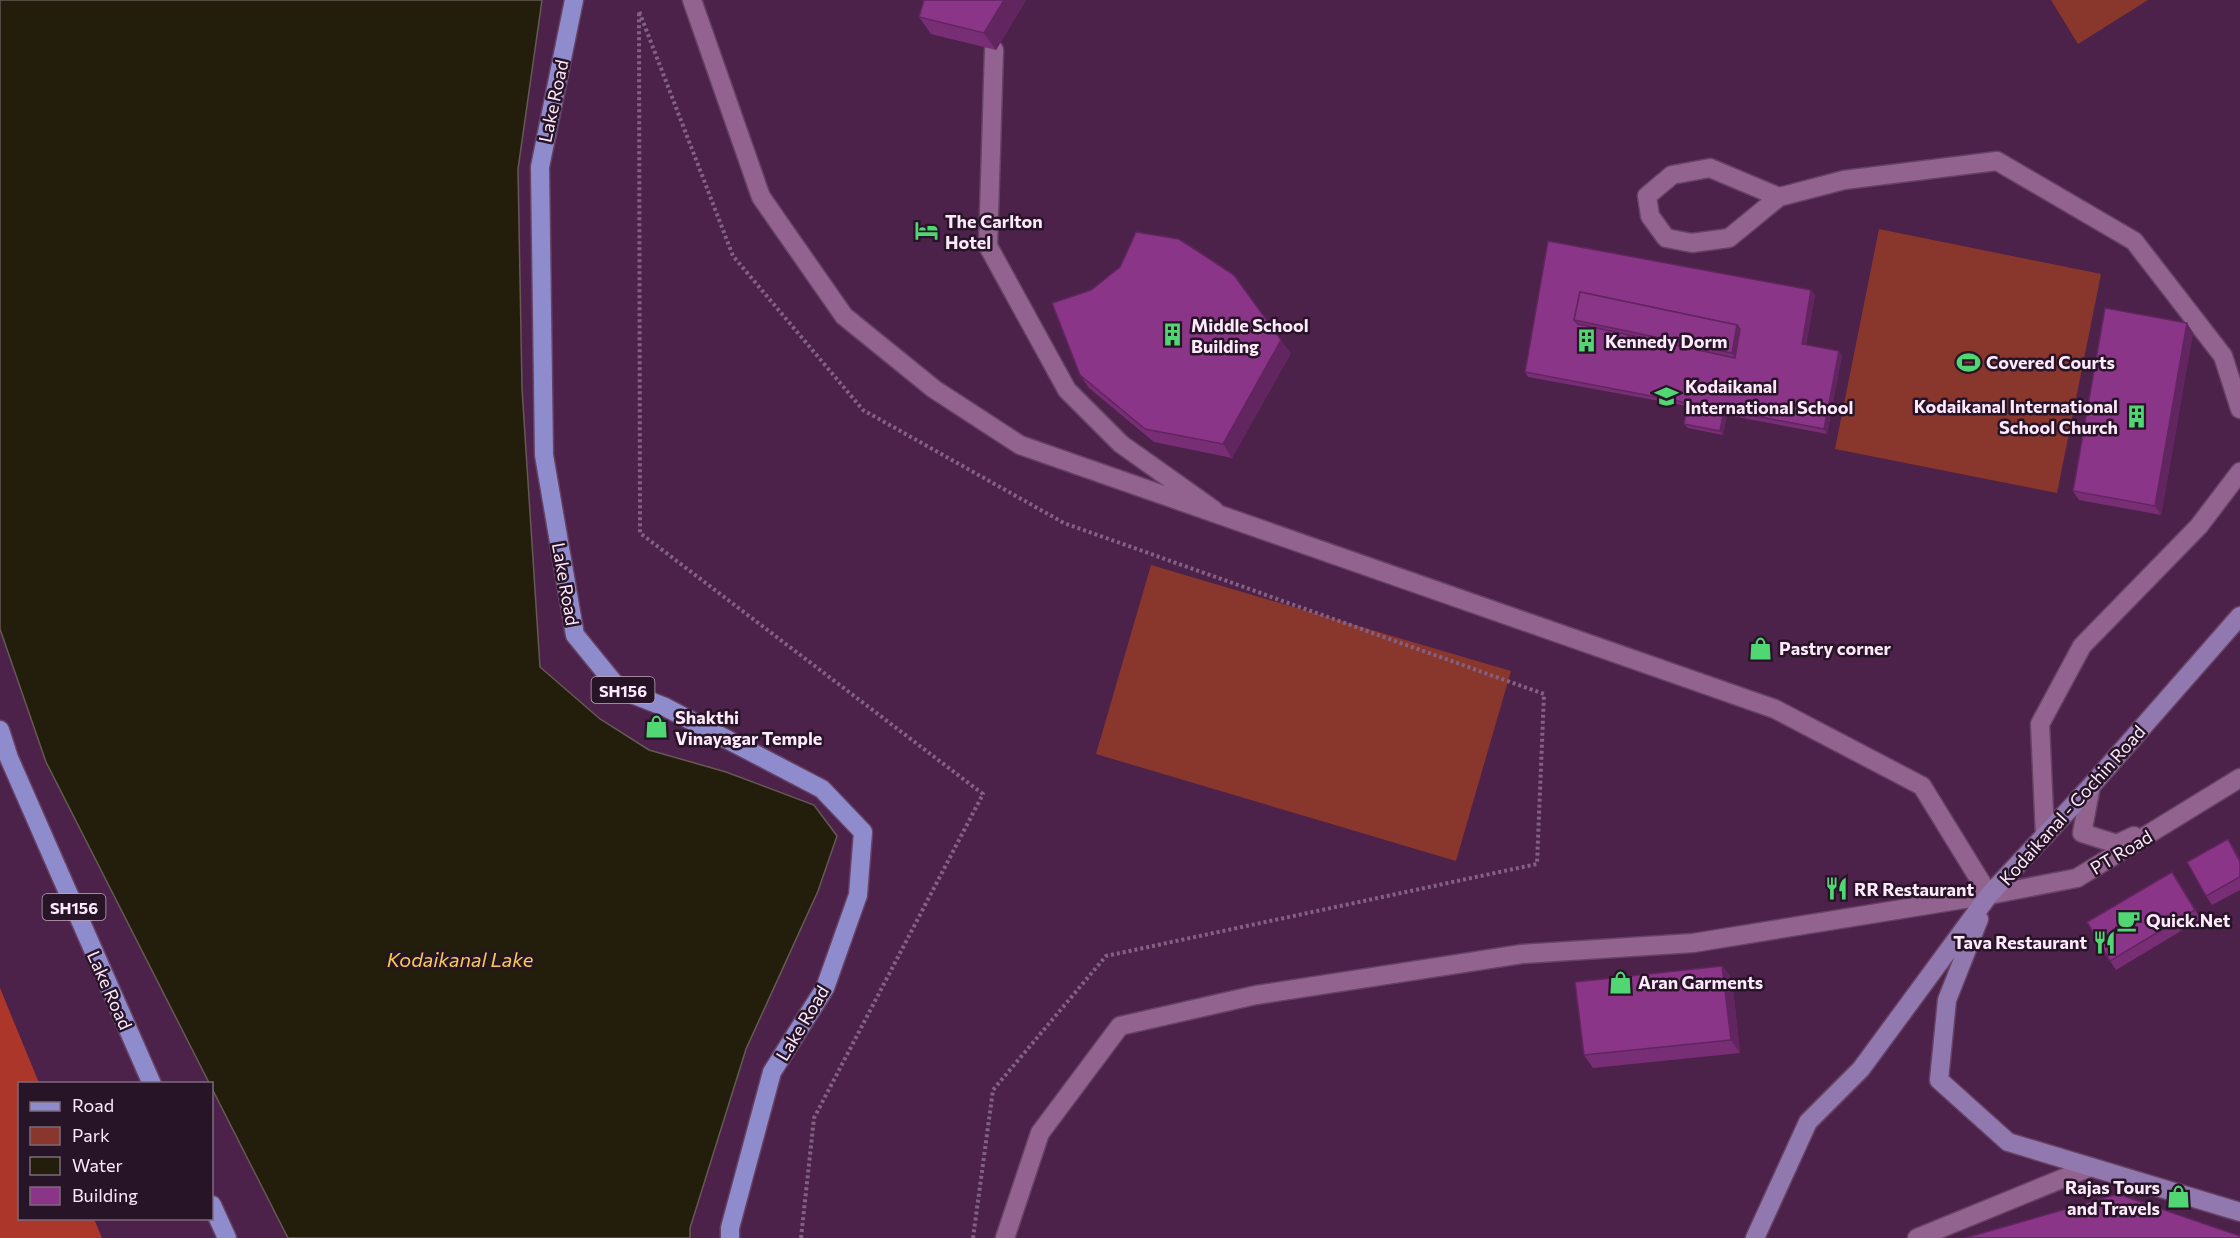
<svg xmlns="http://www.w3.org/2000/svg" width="2240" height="1238" font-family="Commissioner,sans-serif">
  <rect width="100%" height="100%" fill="#4c224a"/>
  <g fill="#89362c">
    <path d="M2051 0H2148L2078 44Z"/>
    <path d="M1879 229 2101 274 2057 493 1835 449Z"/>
    <path d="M1151 565 1511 671 1456 861 1096 754Z"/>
  </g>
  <path fill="#ad362b" d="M0 988 39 1083 20 1084V1218L94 1219 102 1238H0Z"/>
  <path fill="#231d0b" stroke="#655a53" stroke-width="1.5" d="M0 0H542L518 169 522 389 540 667 600 719 649 750 726 772 814 805 837 836 818 891 746 1049 690 1228V1238H288L46 762 0 629Z"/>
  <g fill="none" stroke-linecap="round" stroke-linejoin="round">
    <defs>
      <g id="lane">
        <path d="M994 50 988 246 1067 390 1121 444 1214 510"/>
        <path d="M1779 197 1710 168 1672 175 1647 196 1650 216 1666 238 1692 243 1729 238 1779 197 1844 180 1997 161 2134 241 2223 356 2240 409"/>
        <path d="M2045 836 2040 724 2082 646 2199 526 2240 472"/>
        <path d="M1917 1238 2091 1167"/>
      </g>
      <g id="street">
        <path d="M692 0 761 197 844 316 934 389 1020 445 1775 709 1922 786 1989 895"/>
        <path d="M2091 786 2082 833 2117 844 2134 836"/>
        <path d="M1005 1238 1040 1133 1120 1026 1256 995 1522 954 1693 943 1989 895 2077 878 2240 778"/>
      </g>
      <g id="secondary">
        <path d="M1979 919 1947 1000 1939 1080 2008 1142 2240 1212"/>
        <path d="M1755 1238 1808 1122 1861 1069 1989 895 2091 786 2240 616"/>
      </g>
      <g id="primary">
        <path d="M574 0 540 167 544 455 575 635 619 689 665 707 822 789 863 832 858 895 825 988 772 1072 730 1228V1238"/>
        <path d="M0 730 9 758 152 1084"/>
        <path d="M212 1205 227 1238"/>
      </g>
    </defs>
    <use href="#lane" stroke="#664264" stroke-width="21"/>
    <use href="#street" stroke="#664264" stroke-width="21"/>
    <use href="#secondary" stroke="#664264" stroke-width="21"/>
    <use href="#primary" stroke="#664264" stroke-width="21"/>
    <path stroke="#846182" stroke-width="4" stroke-dasharray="3 3" stroke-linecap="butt" d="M801 1238 814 1118 983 794 640 533 639 11 733 256 863 410 1064 523 1544 694 1537 864 1106 956 993 1090 973 1238"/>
    <use href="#lane" stroke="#936390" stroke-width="18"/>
    <use href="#street" stroke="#936390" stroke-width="18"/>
    <use href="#secondary" stroke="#9178af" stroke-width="18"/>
    <use href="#primary" stroke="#8f8cce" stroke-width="18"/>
  </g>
  <g fill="#782e75">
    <path d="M924 0H1026L996 50 931 34 919 17Z"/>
    <path d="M1548 241 1811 290 1815 295 1806 345 1842 355 1827 434 1727 415 1723 435 1688 428 1684 424 1687 406 1528 377 1525 372Z"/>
    <path d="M1091 290 1291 353 1232 458 1154 442 1089 388 1080 375Z"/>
    <path d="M2193 333 2161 515 2079 500 2073 491Z"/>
    <path d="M2228 839 2240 859V890L2212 905 2206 896Z"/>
    <path d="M2178 881 2201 919 2116 970 2110 961Z"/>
    <path d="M1722 966 1732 979 1740 1053 1593 1068 1584 1055Z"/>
  </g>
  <g fill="#61255f">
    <path d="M1004 0H1026L996 50 984 33Z"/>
    <path d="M1811 290 1815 295 1805 349 1802 344Z"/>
    <path d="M2187 323 2193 333 2161 515 2155 506Z"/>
    <path d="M1737 325 1744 334 1738 362 1732 353Z"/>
    <path d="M1281 340 1291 353 1232 458 1223 444Z"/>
    <path d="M1839 351 1842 355 1827 434 1824 429Z"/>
    <path d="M1724 410 1727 415 1723 435 1720 431Z"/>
    <path d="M2228 839 2234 848 2240 859V862Z"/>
    <path d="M2172 872 2178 881 2201 919 2195 910Z"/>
    <path d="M1722 966 1732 979 1740 1053 1731 1040Z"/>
  </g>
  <g fill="#8b3588" stroke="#61255f" stroke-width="1.5" fill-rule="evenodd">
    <path d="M924 0H1004L984 33 919 17Z"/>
    <path d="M1136 232 1179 239 1234 275 1281 340 1223 444 1145 429 1080 375 1052 303 1091 290 1120 267Z"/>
    <path d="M1548 241 1811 290 1802 344 1839 351 1824 429 1724 410 1720 431 1684 424 1688 403 1525 372ZM1580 292 1737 325 1740 329 1735 358 1578 324 1574 320Z"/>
    <path d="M1580 292 1737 325 1732 353 1574 320Z"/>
    <path d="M2105 308 2187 323 2155 506 2073 491Z"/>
    <path d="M2228 839 2240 862V877L2206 896 2187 862Z"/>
    <path d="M2172 872 2195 910 2110 961 2087 922Z"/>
    <path d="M1722 966 1731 1040 1584 1055 1575 982Z"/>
    <path d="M2118 1194 2240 1236V1238H1965Z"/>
  </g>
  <defs>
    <symbol id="hotel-bare" viewBox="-9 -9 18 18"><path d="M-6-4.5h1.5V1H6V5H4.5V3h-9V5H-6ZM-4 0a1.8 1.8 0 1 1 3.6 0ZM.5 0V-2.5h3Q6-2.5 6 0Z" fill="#51d674" stroke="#271426" stroke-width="2.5" paint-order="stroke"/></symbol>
    <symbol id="building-bare" viewBox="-9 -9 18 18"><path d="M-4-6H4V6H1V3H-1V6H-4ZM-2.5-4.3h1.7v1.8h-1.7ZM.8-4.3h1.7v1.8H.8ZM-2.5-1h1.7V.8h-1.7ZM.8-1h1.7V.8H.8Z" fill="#51d674" stroke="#271426" stroke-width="2.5" paint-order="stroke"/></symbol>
    <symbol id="stadium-bare" viewBox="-9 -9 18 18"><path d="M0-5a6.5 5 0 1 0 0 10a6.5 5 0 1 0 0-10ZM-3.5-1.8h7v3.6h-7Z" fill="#51d674" stroke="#271426" stroke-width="2.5" paint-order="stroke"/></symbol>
    <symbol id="school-bare" viewBox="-9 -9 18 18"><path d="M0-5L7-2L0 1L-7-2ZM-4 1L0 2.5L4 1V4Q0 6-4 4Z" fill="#51d674" stroke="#271426" stroke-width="2.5" paint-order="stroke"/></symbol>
    <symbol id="shop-bare" viewBox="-9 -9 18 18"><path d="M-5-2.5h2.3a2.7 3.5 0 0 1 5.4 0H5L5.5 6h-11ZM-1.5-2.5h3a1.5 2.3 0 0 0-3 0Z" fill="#51d674" stroke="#271426" stroke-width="2.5" paint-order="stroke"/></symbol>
    <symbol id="restaurant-bare" viewBox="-9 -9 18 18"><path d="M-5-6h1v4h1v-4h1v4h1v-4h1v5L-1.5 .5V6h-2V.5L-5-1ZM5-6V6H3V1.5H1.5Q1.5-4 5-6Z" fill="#51d674" stroke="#271426" stroke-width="2.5" paint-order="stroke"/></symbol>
    <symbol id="cafe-bare" viewBox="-9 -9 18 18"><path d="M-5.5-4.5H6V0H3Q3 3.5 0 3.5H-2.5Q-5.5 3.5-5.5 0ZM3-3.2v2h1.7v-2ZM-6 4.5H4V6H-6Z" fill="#51d674" stroke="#271426" stroke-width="2.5" paint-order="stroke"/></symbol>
  </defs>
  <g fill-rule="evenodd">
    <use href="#hotel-bare" x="910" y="214" width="33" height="33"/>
    <use href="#building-bare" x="1156" y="318" width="33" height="33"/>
    <use href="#building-bare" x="1570" y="324" width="33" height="33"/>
    <use href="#stadium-bare" x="1952" y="346" width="33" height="33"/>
    <use href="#school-bare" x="1650" y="380" width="33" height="33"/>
    <use href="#building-bare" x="2120" y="400" width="33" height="33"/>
    <use href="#shop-bare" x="1744" y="632" width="33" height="33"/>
    <use href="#shop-bare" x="640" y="710" width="33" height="33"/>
    <use href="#restaurant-bare" x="1820" y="872" width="33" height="33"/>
    <use href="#cafe-bare" x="2112" y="904" width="33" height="33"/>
    <use href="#restaurant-bare" x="2088" y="926" width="33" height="33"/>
    <use href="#shop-bare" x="1604" y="966" width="33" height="33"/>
    <use href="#shop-bare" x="2162" y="1180" width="33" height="33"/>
  </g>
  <g text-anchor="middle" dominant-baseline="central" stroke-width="5" stroke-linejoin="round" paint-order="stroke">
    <g fill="#271426" stroke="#bea9bc" stroke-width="1.5">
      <rect x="591.5" y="677" width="63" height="26" rx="4.5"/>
      <rect x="42.5" y="894" width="63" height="26" rx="4.5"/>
    </g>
    <g font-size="16" font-weight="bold" fill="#fee9fc">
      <text x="623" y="690">SH156</text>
      <text x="74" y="907">SH156</text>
    </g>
    <g font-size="18" fill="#fee9fc" stroke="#271426">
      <text transform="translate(553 101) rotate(-78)">Lake Road</text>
      <text transform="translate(566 584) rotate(80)">Lake Road</text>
      <text transform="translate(2072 805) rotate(-48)">Kodaikanal - Cochin Road</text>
      <text transform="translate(2121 852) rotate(-31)">PT Road</text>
      <text transform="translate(110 990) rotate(66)">Lake Road</text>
      <text transform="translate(802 1023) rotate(-59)">Lake Road</text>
    </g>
    <g font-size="18" font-weight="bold" fill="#fee9fc" stroke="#271426" text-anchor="start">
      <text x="945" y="221">The Carlton<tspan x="945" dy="21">Hotel</tspan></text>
      <text x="1191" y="325">Middle School<tspan x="1191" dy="21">Building</tspan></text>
      <text x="1605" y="341">Kennedy Dorm</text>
      <text x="1986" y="362">Covered Courts</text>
      <text x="1685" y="386">Kodaikanal<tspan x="1685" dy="21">International School</tspan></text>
      <text x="2118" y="406" text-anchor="end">Kodaikanal International<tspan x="2118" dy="21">School Church</tspan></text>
      <text x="1779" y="648">Pastry corner</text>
      <text x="675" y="717">Shakthi<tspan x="675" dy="21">Vinayagar Temple</tspan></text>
      <text x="1854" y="889">RR Restaurant</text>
      <text x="2146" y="920">Quick.Net</text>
      <text x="2087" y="942" text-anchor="end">Tava Restaurant</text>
      <text x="1638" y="982">Aran Garments</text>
      <text x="2160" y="1187" text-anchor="end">Rajas Tours<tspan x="2160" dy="21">and Travels</tspan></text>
    </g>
    <g font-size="20" font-style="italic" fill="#facd4e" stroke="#271426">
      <text x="460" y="959">Kodaikanal Lake</text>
    </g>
  </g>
  <rect x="18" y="1082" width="195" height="138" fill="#271426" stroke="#7d697c" stroke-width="1.5"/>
  <rect x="30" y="1102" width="30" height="9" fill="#8f8cce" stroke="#7d697c" stroke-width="1.5"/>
  <text x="72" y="1112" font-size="18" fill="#fee9fc">Road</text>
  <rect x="30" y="1127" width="30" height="18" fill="#89362c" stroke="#7d697c" stroke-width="1.5"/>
  <text x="72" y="1142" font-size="18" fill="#fee9fc">Park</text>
  <rect x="30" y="1157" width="30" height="18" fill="#231d0b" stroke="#7d697c" stroke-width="1.5"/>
  <text x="72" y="1172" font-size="18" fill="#fee9fc">Water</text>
  <rect x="30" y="1187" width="30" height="18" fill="#8b3588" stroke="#7d697c" stroke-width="1.5"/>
  <text x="72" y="1202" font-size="18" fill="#fee9fc">Building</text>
</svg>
